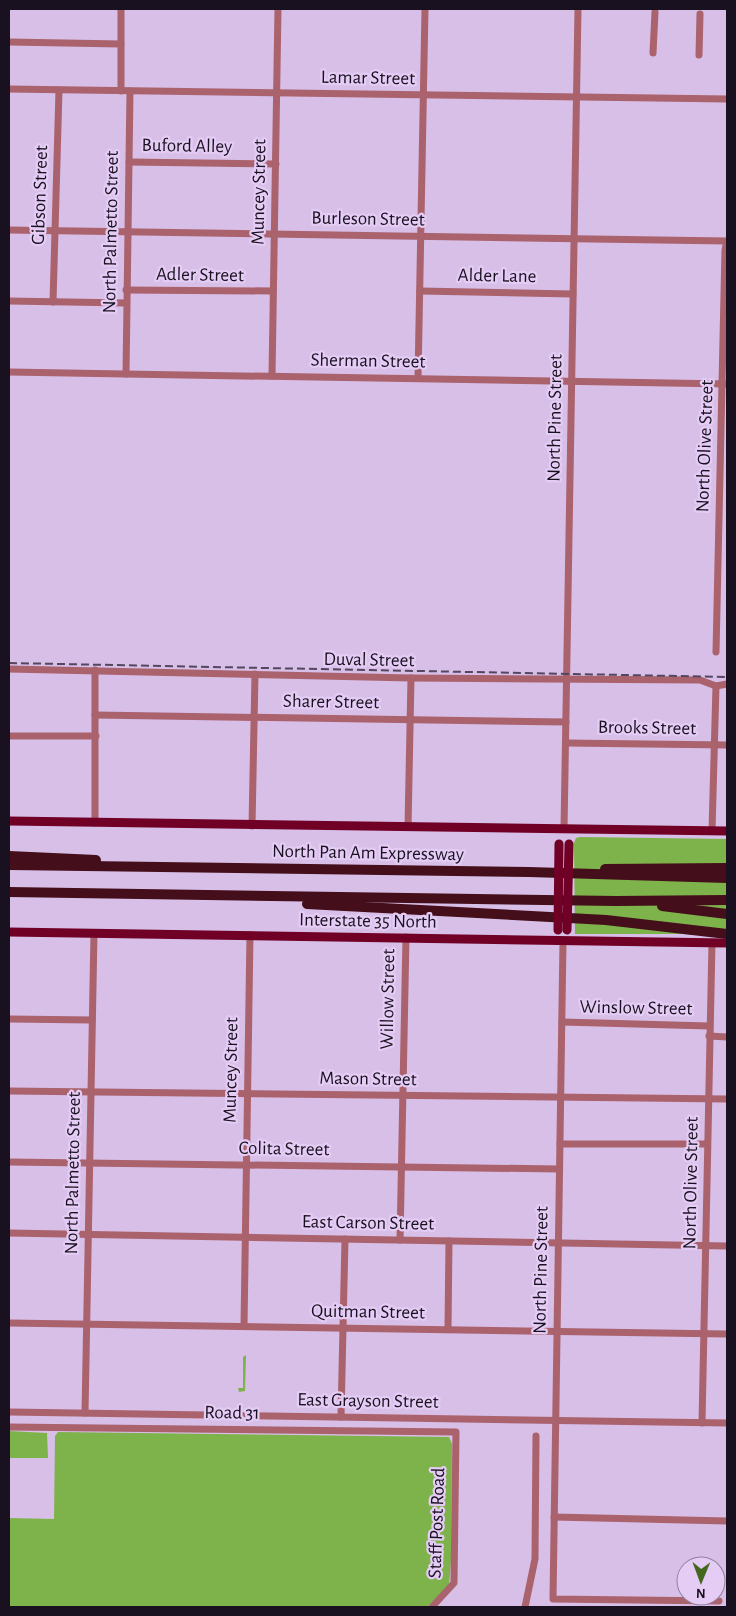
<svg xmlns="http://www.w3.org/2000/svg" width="736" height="1616" font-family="'Alegreya Sans',sans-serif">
  <rect width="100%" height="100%" fill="#d7bfe8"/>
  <g fill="#7eb24a">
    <path d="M580 837 727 839V937L683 934H575L574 843 576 838Z"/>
    <path d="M246 1355 245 1391 239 1392 238 1388H243V1357Z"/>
    <path d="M9 1431 47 1433 48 1458H9Z"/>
    <path d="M58 1432 449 1437 452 1444 451 1561 449 1587 427 1607H9V1518L54 1519 55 1436Z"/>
  </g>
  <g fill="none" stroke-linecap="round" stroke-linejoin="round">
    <g stroke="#aa626c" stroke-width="7">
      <path d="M9 42 121 44"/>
      <path d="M653 53 655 12"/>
      <path d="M699 55 700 14"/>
      <path d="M9 89 727 99"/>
      <path d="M121 91V9"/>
      <path d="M129 162 276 164"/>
      <path d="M9 230 727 241"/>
      <path d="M126 290 273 291"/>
      <path d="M420 291 573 294"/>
      <path d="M9 301 126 303"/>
      <path d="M53 302 59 90"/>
      <path d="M9 372 727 384"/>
      <path d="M126 374 130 91"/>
      <path d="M272 376 278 9"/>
      <path d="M418 378 425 9"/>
      <path d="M716 652 725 250 727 241"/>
      <path d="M9 669 411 678 700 680 716 686 727 684"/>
      <path d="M95 670V823"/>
      <path d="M95 715 566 722"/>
      <path d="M9 736H96"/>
      <path d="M566 743 727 745"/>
      <path d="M252 826 255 674"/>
      <path d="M408 827 411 678"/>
      <path d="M564 829 578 9"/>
      <path d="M712 831 716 686"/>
      <path d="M563 942 553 1599 719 1601"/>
      <path d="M9 1019 92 1020"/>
      <path d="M562 1022 709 1026"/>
      <path d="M709 1036 727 1037"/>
      <path d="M9 1091 727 1099"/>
      <path d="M560 1144H707"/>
      <path d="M9 1162 559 1169"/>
      <path d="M9 1233 727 1246"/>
      <path d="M400 1240 406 937"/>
      <path d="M9 1323 727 1334"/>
      <path d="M244 1326 250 935"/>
      <path d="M448 1329 449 1241"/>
      <path d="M9 1412 727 1423"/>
      <path d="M85 1413 94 933"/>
      <path d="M341 1417 345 1239"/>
      <path d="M702 1423 712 943"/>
      <path d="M9 1427 456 1432 454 1583 432 1607"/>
      <path d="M554 1517 727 1521"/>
      <path d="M525 1607 535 1559 536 1436"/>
    </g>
    <g stroke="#710027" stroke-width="9">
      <path d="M9 821 727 831"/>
      <path d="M9 932 727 943"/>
    </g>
    <g stroke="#440e1a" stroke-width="10">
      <path d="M9 856 96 860"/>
      <path d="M9 865 529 872 727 878"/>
      <path d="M605 869 727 868"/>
      <path d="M9 892 616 901 727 900"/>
      <path d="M307 904 606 920 727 934"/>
      <path d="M662 906 727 914"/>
    </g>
    <path stroke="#53465d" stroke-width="2" stroke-dasharray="8 4" stroke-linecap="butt" d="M9 663 727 677"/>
    <g stroke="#710027" stroke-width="9">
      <path d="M558 930 559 844"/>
      <path d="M567 930 569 844"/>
    </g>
  </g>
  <g text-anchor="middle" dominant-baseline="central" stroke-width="4.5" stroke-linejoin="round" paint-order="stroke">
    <g font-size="19" fill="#19111f" stroke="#e4ccf5">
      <text transform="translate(368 78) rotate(1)">Lamar Street</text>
      <text transform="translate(187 146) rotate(1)">Buford Alley</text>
      <text transform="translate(259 192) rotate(-89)">Muncey Street</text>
      <text transform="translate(40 195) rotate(-88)">Gibson Street</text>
      <text transform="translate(368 219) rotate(1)">Burleson Street</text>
      <text transform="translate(111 232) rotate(-89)">North Palmetto Street</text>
      <text transform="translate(200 275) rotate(1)">Adler Street</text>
      <text transform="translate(497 276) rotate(1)">Alder Lane</text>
      <text transform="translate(368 361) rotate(1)">Sherman Street</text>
      <text transform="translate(555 418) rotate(-89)">North Pine Street</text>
      <text transform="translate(705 446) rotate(-88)">North Olive Street</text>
      <text transform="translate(369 660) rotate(1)">Duval Street</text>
      <text transform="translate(331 702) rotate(1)">Sharer Street</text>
      <text transform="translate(647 728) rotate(1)">Brooks Street</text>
      <text transform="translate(368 853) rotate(1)">North Pan Am Expressway</text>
      <text transform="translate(368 921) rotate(1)">Interstate 35 North</text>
      <text transform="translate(388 999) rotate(-89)">Willow Street</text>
      <text transform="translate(636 1008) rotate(1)">Winslow Street</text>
      <text transform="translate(231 1070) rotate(-89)">Muncey Street</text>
      <text transform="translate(368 1079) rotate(1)">Mason Street</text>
      <text transform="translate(284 1149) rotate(1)">Colita Street</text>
      <text transform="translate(73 1173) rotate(-89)">North Palmetto Street</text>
      <text transform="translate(691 1183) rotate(-89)">North Olive Street</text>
      <text transform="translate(368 1223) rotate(1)">East Carson Street</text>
      <text transform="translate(541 1270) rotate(-89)">North Pine Street</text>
      <text transform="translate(368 1312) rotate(1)">Quitman Street</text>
      <text transform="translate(368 1401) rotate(1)">East Grayson Street</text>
      <text transform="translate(232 1413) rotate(1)">Road 31</text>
      <text transform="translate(437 1523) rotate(-88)">Staff Post Road</text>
    </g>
  </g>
  <rect width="736" height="1616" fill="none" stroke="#19111f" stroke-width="20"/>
  <g transform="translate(701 1581) rotate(181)"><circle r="24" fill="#e4ccf5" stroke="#93819f"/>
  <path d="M0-4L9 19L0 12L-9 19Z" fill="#44671f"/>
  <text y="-8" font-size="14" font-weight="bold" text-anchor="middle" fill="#19111f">N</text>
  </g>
</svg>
